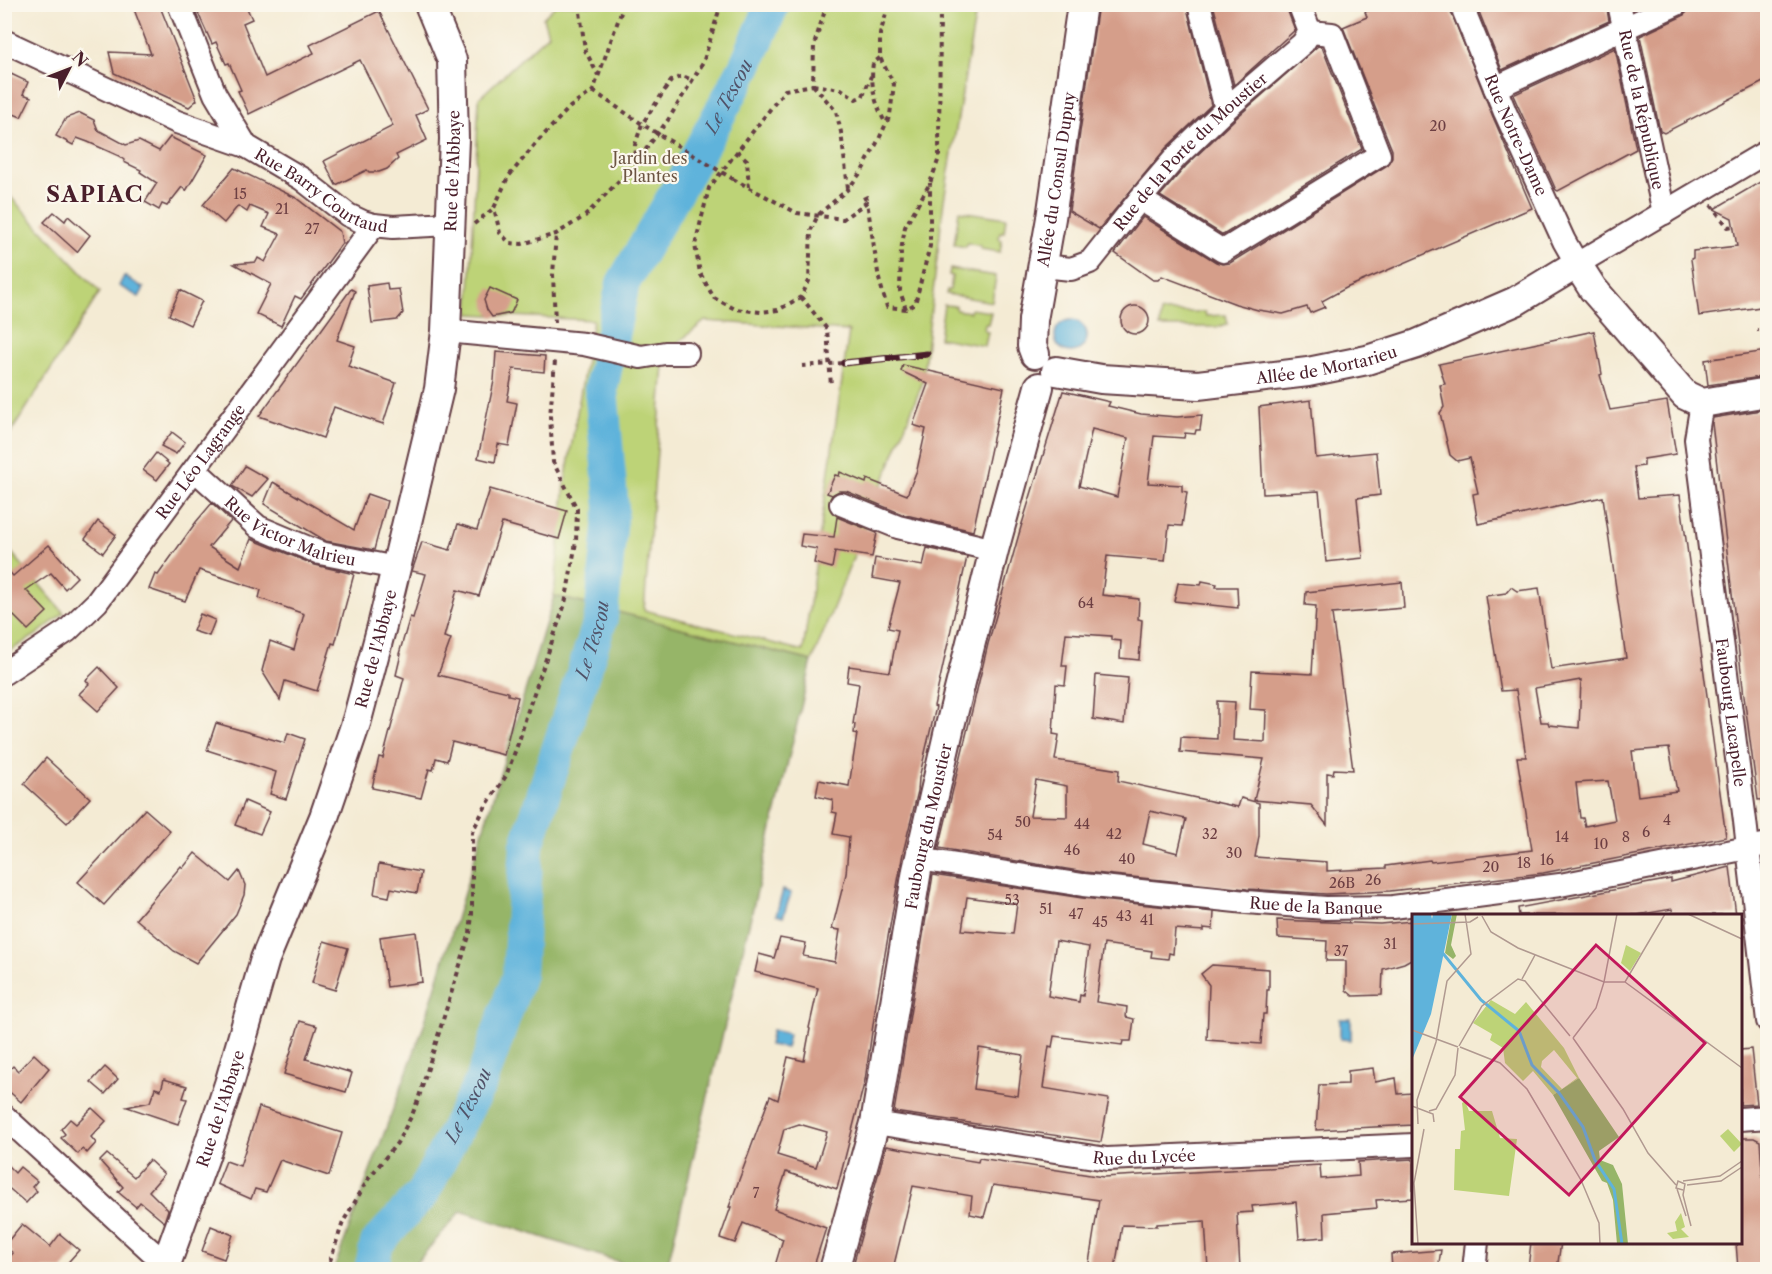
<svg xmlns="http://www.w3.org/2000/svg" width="1772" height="1274" font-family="'Libre Caslon Text',serif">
  <rect width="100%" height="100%" fill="#fbf7ec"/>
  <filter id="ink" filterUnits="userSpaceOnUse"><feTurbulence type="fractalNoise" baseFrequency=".0167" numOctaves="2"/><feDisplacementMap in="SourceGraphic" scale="12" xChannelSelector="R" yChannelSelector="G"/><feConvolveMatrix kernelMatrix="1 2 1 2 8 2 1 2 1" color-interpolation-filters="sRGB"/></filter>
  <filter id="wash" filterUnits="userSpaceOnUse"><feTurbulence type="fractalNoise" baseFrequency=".008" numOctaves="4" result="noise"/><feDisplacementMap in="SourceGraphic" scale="24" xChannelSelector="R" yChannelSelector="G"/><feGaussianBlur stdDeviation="1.35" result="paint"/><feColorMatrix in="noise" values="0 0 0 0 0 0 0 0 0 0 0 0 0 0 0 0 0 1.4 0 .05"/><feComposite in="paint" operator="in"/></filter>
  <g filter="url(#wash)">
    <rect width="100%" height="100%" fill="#f4ebd4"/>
    <g fill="#bdd377" stroke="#847951" stroke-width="1.5" fill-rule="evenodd">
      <path d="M556 5H977L944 200 922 384 812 661 554 596 565 483 593 320 469 314 479 98 548 34 543 18ZM705 321 849 331 803 651 644 610 665 353Z"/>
      <path d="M5 191 100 292 5 442Z"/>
      <path d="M959 211 1006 218 1004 232H1000L999 239 1002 240 1000 252 981 249V246L967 243 966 247 954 245Z"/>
      <path d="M950 269 996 276 992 302 946 294 947 290H950L952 276 949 275Z"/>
      <path d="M944 305 956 306V310L970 312 971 309 991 312 988 324H985L984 331 988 332 985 346 939 338Z"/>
      <path d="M1161 312H1205L1206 316 1226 315 1228 324 1216 327H1160Z"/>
      <path d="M4 544 64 613 36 635 5 654Z"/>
    </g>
    <path fill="#96b568" stroke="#706a4a" stroke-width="1.5" d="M554 596 812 661 668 1263 635 1267 461 1211 411 1269H334L423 1028Z"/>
    <g fill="#5fb3db" stroke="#546983" stroke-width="1.5">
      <path d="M124 276 144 288 139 297 119 286Z"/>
      <circle cx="1071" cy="336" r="16"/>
      <path d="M783 890 791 893 783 917 776 915Z"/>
      <path d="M1340 1019H1351V1040L1340 1039Z"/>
      <path d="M772 1030 789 1034 786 1048 769 1045Z"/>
    </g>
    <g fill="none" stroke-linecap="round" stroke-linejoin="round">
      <path stroke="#5fb3db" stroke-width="34" id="s1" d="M371 1270 377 1243 423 1193 482 1080 519 974 527 845 601 618 612 508 601 389 623 283 689 170 745 67 773 4"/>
    </g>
    <g id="blocks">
      <g fill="#d59e8a" fill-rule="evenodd">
        <path d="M132 4H159L197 100 189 107 114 73 109 52 151 54Z"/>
        <path d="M194 4H245L252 19 243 23 265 77 314 53 310 45 379 11 428 109 416 115 427 140 396 155 398 159 387 169 379 172H369L367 170 336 185 324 161 393 126 360 60 249 114 238 91 241 90 229 63 226 64 216 42 212 44Z"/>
        <path d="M1098 4H1186L1211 105 1166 148 1099 229 1069 211Z"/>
        <path d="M1213 4H1285L1295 30 1234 85Z"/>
        <path d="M1383 4H1448L1493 117 1532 208 1346 288 1322 301 1325 307 1310 313 1307 307 1283 314 1258 310 1236 304 1162 276 1158 280H1153L1115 253 1143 217 1216 262 1222 264 1230 263 1386 166 1392 157V150L1343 27 1367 17 1365 12Z"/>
        <path d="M1476 4H1606L1609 21 1502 70Z"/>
        <path d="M1690 4H1767V80L1664 133 1660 131 1640 36 1683 16 1688 11Z"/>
        <path d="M1318 46 1322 47 1362 149 1223 235 1160 196 1186 166 1235 119Z"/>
        <path d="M1615 48 1636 149 1558 191 1556 190 1513 95Z"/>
        <path d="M11 74 28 82 23 94 31 97 21 117 4 110V87Z"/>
        <path d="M80 113 94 120 98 130 126 145 139 141 159 151 170 137 207 155 186 191 182 187 167 206 162 204 159 210 145 202 157 183 140 172 141 170 124 162V160L119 156 88 142 77 138 73 145 56 136 66 118Z"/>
        <path d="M234 168 296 198 340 232 342 243 301 299 295 296 281 326 256 314 271 284 234 264 256 262 258 258 265 262 280 234 263 227 269 214 250 206 247 212 238 206 224 223 203 205Z"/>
        <path d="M1767 178V306L1699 316 1691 259 1693 258V251L1737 246 1732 218 1714 209Z"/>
        <path d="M54 212 65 221 68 216 90 235 77 252 44 222Z"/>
        <path d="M387 283 388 290 399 289 403 313 397 320 372 323 367 286Z"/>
        <path d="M490 288 517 300 511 313 492 317 487 310 484 300Z"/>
        <path d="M351 289 355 291 337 340 355 346 348 366 396 383 383 424 334 407 323 438 259 416Z"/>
        <path d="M180 290 202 301 190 325 169 315Z"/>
        <circle cx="1135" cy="320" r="14"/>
        <path d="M1594 331 1602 374 1600 375 1610 410 1667 401 1676 454 1644 459V466L1634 467 1638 498 1680 495 1726 837 1543 873 1390 891 1326 894 1247 889 1085 872 939 848 988 644 1021 527 1063 391 1110 402 1108 406 1141 414 1177 417 1202 415 1200 430H1196L1195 434 1185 433 1184 438 1154 436 1148 483 1182 485V491L1187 492 1182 526 1169 525 1165 561 1107 556 1102 595 1139 599 1138 619 1142 620 1139 660 1120 658 1121 641 1111 640V636L1066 633 1062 666H1067L1065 685 1056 684 1053 734 1059 735 1055 760 1119 770 1118 781 1238 807 1241 798 1259 803V836L1255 857 1327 862V871L1386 868V866L1430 860 1431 862 1532 850 1517 757H1526L1516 690 1501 691 1486 596 1506 593 1511 587 1517 591 1539 588 1551 669 1626 658 1603 497 1478 524 1473 494 1478 493 1470 458 1457 461 1450 455 1440 413 1444 407 1440 385 1445 384 1439 364ZM1092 429 1128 438 1117 497 1079 486ZM1581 680 1579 728 1549 725 1548 722H1541L1535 688ZM1669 748 1677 791 1638 796 1632 751ZM1036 780 1067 786V817L1030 816ZM1608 781 1615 820 1585 826 1583 818H1580L1576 783ZM1150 811 1186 819 1178 853 1143 844Z"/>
        <path d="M1767 351V376L1708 385 1705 360Z"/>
        <path d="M496 352 545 356 544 372 513 369 507 401 517 403 509 446 498 444 495 462 478 458 494 381Z"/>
        <path d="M903 365 1004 388 973 531 902 514 846 491H839L832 495 827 493 835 475 839 476 840 472 866 483 867 479 907 495 917 470 926 429 913 425 928 384 901 371Z"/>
        <path d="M1311 400 1316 458 1376 452 1380 495 1357 498 1363 558 1326 562 1319 491 1263 494 1259 407Z"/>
        <path d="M1767 409V573L1762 574 1767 610V799L1758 800 1744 696 1712 423 1713 418Z"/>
        <path d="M172 432 185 442 176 454 161 446Z"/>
        <path d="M156 453 169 464 157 480 143 470Z"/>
        <path d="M245 466 268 479 252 497 232 486Z"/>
        <path d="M273 482 354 530 367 494 387 501 374 550 326 541 264 504Z"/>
        <path d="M490 489 567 511 559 539 502 523 479 596 457 590 444 637 451 639 438 675 508 692V695L518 697 504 755 452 742 447 761 436 758 433 770 429 769 421 798 372 788 379 757 383 758 404 678 396 675 401 654H399L410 617 413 618 426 574 412 571 422 542 450 550 458 524 477 530Z"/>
        <path d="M212 503 231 521 209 547 240 567 251 539 315 565 354 574 335 644 332 643 317 691 285 681 280 700 262 671 270 641 294 650 304 614 259 598 261 590 199 570 185 601 149 589 155 574 158 575 196 522Z"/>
        <path d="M837 517 877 533 872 557 835 551 832 568 814 563 817 549 800 546 802 534 834 537Z"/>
        <path d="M98 521 116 535 103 553 85 539Z"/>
        <path d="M49 545 77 577 65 589 51 573 26 590 47 612 28 630 4 606V566L13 576Z"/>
        <path d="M927 548 967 557 934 706 936 707 919 778 918 791 903 853 876 1004 865 1080 837 1189 786 1172 774 1209 826 1228 813 1269H774L783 1239 743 1223 735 1243 720 1238 731 1207H729L770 1096 778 1100 788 1057 804 1061 810 1029 809 1028 818 988 755 972 759 954 774 958 780 938 806 943 803 956 835 962 840 930 832 929 846 874 849 837 833 834 837 813 832 812 833 800 816 796 819 780 849 786 857 734 854 733 855 724H853L859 684 847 682 849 666 890 672 898 630 888 628 900 583 872 578 875 558 923 566ZM799 1124 827 1132 816 1167 777 1155 784 1129Z"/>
        <path d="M1202 581 1217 584 1216 587H1237L1238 608 1174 601 1178 583 1201 585Z"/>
        <path d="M1402 582 1404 608 1332 614 1353 770 1334 769 1333 774 1327 773V825L1311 805 1254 800 1264 759 1180 752 1181 737 1217 739V701L1235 702 1233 740 1265 742 1266 710 1250 709 1252 671 1312 674 1316 606 1305 605 1306 592Z"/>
        <path d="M200 614 215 620 209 636 193 631Z"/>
        <path d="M99 667 119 688 98 711 79 694 89 684 86 680Z"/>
        <path d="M1096 675 1128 678 1124 724 1093 719Z"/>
        <path d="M216 723 285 743 288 733 305 739 286 799 270 794 276 772 207 750Z"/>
        <path d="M46 758 90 798 67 823 24 784Z"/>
        <path d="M245 801 270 812 260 834 235 825Z"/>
        <path d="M145 809 170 831 104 905 78 882Z"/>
        <path d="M195 853 230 882 239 871 245 885 244 895 236 914 196 963 174 951 136 919 181 866 183 868Z"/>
        <path d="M379 864 421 872 417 893 391 888 389 897 374 894Z"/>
        <path d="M1730 867 1736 915H1673L1672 909 1637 915H1519L1518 908 1671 879V882Z"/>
        <path d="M933 875 1082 898 1214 912 1213 929 1204 928V931L1175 929 1173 954 1169 953 1168 959 1151 957 1152 951 1104 944 1096 1002 1127 1007 1126 1017 1134 1019 1131 1041H1123L1122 1045 1054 1036 1052 1047 1049 1046 1043 1088 1109 1099 1101 1142 894 1112ZM967 897 1017 904 1013 934 962 930ZM1056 941 1089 947 1083 996 1080 995 1079 1002 1048 996ZM979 1048 1023 1055 1018 1096 974 1089Z"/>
        <path d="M1277 920 1380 924 1412 921 1413 958 1404 963 1383 969 1382 995 1353 996 1346 990V961H1326L1327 941 1278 938Z"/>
        <path d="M416 932 422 982 387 987 380 937Z"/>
        <path d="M324 941 348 948 335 990 312 983Z"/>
        <path d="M1212 965 1269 969V990H1267L1266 1014H1263L1261 1044 1207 1040 1209 985 1201 974Z"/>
        <path d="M300 1021 317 1026 306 1059 352 1073 346 1092 284 1074Z"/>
        <path d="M1751 1049 1757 1104 1740 1105V1050Z"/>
        <path d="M34 1054 49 1068 21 1102 4 1087V1076L13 1066 18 1071Z"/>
        <path d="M105 1067 118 1079 105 1094 91 1082Z"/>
        <path d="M1373 1068 1375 1082 1396 1078 1398 1094 1413 1093V1125L1316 1130 1319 1085 1348 1084V1071Z"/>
        <path d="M164 1079 187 1086 183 1098 187 1099 178 1124 127 1107 150 1102 155 1088 161 1090Z"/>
        <path d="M259 1107 342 1133 329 1176 280 1160 266 1192 255 1189 251 1199 217 1184 226 1161 240 1166Z"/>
        <path d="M92 1108 106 1121 91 1137 96 1143 87 1153 82 1149 78 1154 61 1138 65 1134 61 1129 70 1119 76 1124Z"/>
        <path d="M1740 1138H1754L1760 1141 1767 1239V1269H1738L1736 1242H1740Z"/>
        <path d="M886 1146 978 1162 979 1158 1103 1177 1320 1165 1321 1179 1359 1176 1358 1162 1413 1159V1198L1376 1200 1377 1208 1324 1213 1325 1237 1299 1239 1296 1202 1252 1206 1253 1212 1237 1213 1240 1269H1208L1205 1221 1157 1224V1226L1122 1225 1115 1269H1088L1099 1200 993 1185 984 1217 970 1214 972 1196 913 1186 893 1269H852Z"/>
        <path d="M107 1154 134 1177 149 1160 164 1174 149 1191 168 1210 164 1222 140 1202 136 1207 118 1192 123 1187 100 1161Z"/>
        <path d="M4 1162 15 1173 20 1167 37 1181 32 1187 37 1191 26 1203 4 1184Z"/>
        <path d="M22 1224 50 1247 60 1234 79 1250 62 1269H4V1263L13 1253 4 1246Z"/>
        <path d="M211 1226 233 1235 224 1259 202 1251Z"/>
        <path d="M1531 1242H1561L1557 1269H1528Z"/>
        <path d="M1441 1250 1438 1269H1392L1391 1254Z"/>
      </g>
    </g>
  </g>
  <g filter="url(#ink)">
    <use href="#blocks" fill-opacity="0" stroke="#643e44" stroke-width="1.5"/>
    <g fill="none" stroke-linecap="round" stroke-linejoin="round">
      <defs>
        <g id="minor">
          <path id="s2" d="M179 4 215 94 246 146 302 179 348 215 363 222 374 225 393 227 450 224"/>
          <path d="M1199 4 1226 109"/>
          <path id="s3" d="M1461 4 1505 112 1564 241 1577 264 1768 151"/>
          <path id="s4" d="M1619 4 1664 213"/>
          <path d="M4 41 177 122 246 146"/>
          <path d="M1495 88 1677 4"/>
          <path d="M1140 199 1223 251 1379 155 1332 34 1310 32"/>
          <path id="s5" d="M1043 266 1071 269 1090 262 1140 199 1176 157 1226 109 1303 43 1310 32 1300 6"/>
          <path d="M446 331 584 344 641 357 665 353H687"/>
          <path id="s6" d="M1702 403 1696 439 1745 821 1768 1021"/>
          <path id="s7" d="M195 470 258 527 320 553 396 568"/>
          <path d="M841 504 898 527 994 550"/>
          <path id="s8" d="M4 673 67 631 97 602 374 225"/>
          <path id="s9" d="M919 859 1083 885 1246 902 1326 908 1393 907 1560 885 1768 844"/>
          <path d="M4 1116 150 1250 167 1263"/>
          <path d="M1740 1119 1768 1117"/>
          <path id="s10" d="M875 1123 1107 1159 1414 1145"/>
          <path d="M1474 1270 1477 1242"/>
        </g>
        <g id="major">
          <path id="s11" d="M1035 354 1032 346 1033 320 1051 218 1082 4"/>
          <path id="s12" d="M1056 371 1101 379 1198 385 1308 372 1367 360 1417 344 1516 301 1577 264 1593 289 1685 395 1702 403 1768 392"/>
          <path id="s13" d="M164 1270 205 1156 229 1084 265 959 324 817 357 720 383 622 439 389 446 331 454 139 452 60 429 4"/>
          <path id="s14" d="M834 1270 875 1123 917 870 949 730 994 550 1039 387"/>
        </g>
      </defs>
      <use href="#minor" stroke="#643e44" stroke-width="26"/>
      <use href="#major" stroke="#643e44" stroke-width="32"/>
      <g stroke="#643e44" stroke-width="4" stroke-dasharray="4.5 4.5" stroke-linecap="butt">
        <path d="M579 4 585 50 598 75"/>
        <path d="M624 4 593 91 570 107 538 141 508 177 494 208 500 233 510 243 522 244 556 234 585 216 634 165 668 120 703 63 721 4"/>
        <path d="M827 4 814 45 813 85 785 90 709 188 695 245 700 273 714 298 735 309 761 312 778 310 801 297 809 281 811 230 818 215 848 189 862 171 879 139 890 115 894 84 880 58V34L889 4"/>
        <path d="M880 58 873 63C870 85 875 104 886 124"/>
        <path d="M813 85 836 111 841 132 848 188"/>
        <path d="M813 85 841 89 856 99 863 96 871 76"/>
        <path d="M593 91 645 126"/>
        <path d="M737 151 747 160 749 188"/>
        <path d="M634 164 635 145 642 124 671 81 682 76 693 80"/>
        <path d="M733 179 797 213 843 219 867 202 879 279 887 307 906 309 915 304 930 246V183"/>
        <path d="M863 199 867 197 870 199"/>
        <path d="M1711 205 1728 227 1733 226"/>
        <path d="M474 224 494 208"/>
        <path d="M801 297 827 329 831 386"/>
        <path d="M906 309 900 291 901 251 905 227 930 183 939 158 940 4"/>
        <path d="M555 323 553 274 556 234"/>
        <path d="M1757 330H1758"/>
        <path d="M802 366 844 363"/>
        <path d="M327 1270 343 1222 369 1178 397 1143 412 1115 418 1100 470 933 472 914V832L484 809 506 776 520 738 527 713 565 604 576 542 577 509 553 462 550 416 555 361"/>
      </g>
      <use href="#minor" stroke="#fff" stroke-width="22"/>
      <use href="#major" stroke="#fff" stroke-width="28"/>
      <defs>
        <path id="rail" d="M844 363 927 354"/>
      </defs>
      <use href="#rail" stroke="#4a1f2b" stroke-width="7"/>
      <use href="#rail" stroke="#fbf7ec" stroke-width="4.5" stroke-dasharray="14" stroke-linecap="butt"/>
      <path stroke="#643e44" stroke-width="4" stroke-dasharray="4.5 4.5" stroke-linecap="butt" d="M645 126 733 179"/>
    </g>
  </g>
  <g text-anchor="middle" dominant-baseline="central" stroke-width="4.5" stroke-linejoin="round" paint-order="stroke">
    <g font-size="14" fill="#6d3f43">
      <text x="1438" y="126">20</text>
      <text x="240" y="194">15</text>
      <text x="282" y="209">21</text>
      <text x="312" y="229">27</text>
      <text x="1086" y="603">64</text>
      <text x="1667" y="820">4</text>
      <text x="1023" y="822">50</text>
      <text x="1082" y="824">44</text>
      <text x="1646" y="832">6</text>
      <text x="1114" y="834">42</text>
      <text x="1210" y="834">32</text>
      <text x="995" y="835">54</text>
      <text x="1562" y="837">14</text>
      <text x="1626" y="837">8</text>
      <text x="1601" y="844">10</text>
      <text x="1072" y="850">46</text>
      <text x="1234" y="853">30</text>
      <text x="1127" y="859">40</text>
      <text x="1547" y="860">16</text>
      <text x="1524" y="863">18</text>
      <text x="1491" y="867">20</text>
      <text x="1373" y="880">26</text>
      <text x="1342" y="883">26B</text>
      <text x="1012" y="900">53</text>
      <text x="1046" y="909">51</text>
      <text x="1076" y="914">47</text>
      <text x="1124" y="916">43</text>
      <text x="1147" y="920">41</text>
      <text x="1100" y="922">45</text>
      <text x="1390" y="944">31</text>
      <text x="1341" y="951">37</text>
      <text x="756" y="1193">7</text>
    </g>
    <g font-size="16" fill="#4a1f2b" stroke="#fbf7ec">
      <text stroke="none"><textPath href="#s4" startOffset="108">Rue de la République</textPath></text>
      <text stroke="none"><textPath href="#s3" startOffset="142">Rue Notre-Dame</textPath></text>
      <text stroke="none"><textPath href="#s5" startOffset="198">Rue de la Porte du Moustier</textPath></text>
      <text stroke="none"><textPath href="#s13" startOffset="1143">Rue de l'Abbaye</textPath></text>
      <text stroke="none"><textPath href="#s11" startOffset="177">Allée du Consul Dupuy</textPath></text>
      <text stroke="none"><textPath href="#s2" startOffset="246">Rue Barry Courtaud</textPath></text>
      <text stroke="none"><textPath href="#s12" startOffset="273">Allée de Mortarieu</textPath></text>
      <text stroke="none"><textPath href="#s8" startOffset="292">Rue Léo Lagrange</textPath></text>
      <text stroke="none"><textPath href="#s7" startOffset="116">Rue Victor Malrieu</textPath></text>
      <text stroke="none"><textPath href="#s13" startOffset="657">Rue de l'Abbaye</textPath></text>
      <text stroke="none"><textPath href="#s6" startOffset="312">Faubourg Lacapelle</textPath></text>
      <text stroke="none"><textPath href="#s14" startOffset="454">Faubourg du Moustier</textPath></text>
      <text stroke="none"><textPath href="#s9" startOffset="400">Rue de la Banque</textPath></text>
      <text stroke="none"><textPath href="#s13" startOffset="171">Rue de l'Abbaye</textPath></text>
      <text stroke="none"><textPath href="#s10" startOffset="272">Rue du Lycée</textPath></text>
    </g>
    <g font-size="16" fill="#6c5542" stroke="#fbf7ec">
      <text x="650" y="158">Jardin des<tspan x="650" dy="18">Plantes</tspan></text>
    </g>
    <g font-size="18" font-style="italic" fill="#515369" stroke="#fbf7ec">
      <text stroke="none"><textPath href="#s1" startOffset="1256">Le Tescou</textPath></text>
      <text stroke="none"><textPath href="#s1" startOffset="680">Le Tescou</textPath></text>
      <text stroke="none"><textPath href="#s1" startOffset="194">Le Tescou</textPath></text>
    </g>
    <g font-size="22" font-weight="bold" letter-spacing="1.5" fill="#4a1f2b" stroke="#fbf7ec">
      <text x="95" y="194">SAPIAC</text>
    </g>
  </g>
  <g transform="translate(1412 914)">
    <rect width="330" height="330" fill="#f4ebd4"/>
    <path d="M214 31 229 39 218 57 209 49ZM79 86 103 100 114 88 152 134 167 164 141 181 121 157 111 167 93 149 91 134 78 126 80 120 61 109ZM142 136 165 164 150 175 129 153 130 147ZM53 187 57 197H80L88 224 105 225 97 282 42 276 43 235H48L49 217 53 216 50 189ZM316 215 330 230 322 238 308 222ZM269 299 273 313 269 315 277 323 261 325 255 319 265 317 263 308Z" fill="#bdd377" fill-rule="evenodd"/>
    <path d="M40 0H45L39 31 44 42 41 45 33 39ZM167 164 207 223 187 237 188 246 201 251 210 270 216 330H205L201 286 195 269 190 267 141 181Z" fill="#96b568"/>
    <path d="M0 0H19L20 5 21 0H40L19 100 0 146Z" fill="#5fb3db"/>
    <path fill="none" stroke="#5fb3db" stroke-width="3" d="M29 37 69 86 107 117 120 151 147 179 171 213 183 246 202 275 210 330"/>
    <path fill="none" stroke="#b09990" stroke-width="1.5" d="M276 0 330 25M70 2 79 18 106 34 192 68 205 0M0 10 58 8 66 3M110 65 123 41M213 68 330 154M0 116 46 133M161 124 211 195 236 239 264 271M161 124 184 94 192 68H213L253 0M47 132 70 92 106 65 113 67 158 122M48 133 88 149 115 175 169 266 187 309 188 330M0 192 21 200 22 208M17 197 24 195 43 161 46 134M6 210 5 186 24 128 35 67 59 40 53 0M271 267 308 262 330 247M275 271 309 267 330 253M265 275 274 302M271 276 264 274 266 267 273 270 271 281 279 312M6 330 2 269 12 215"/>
    <path fill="#c2185b" fill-opacity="0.15" stroke="#c2185b" stroke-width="3" d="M184 31 293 129 157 281 48 183Z"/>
    <rect width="330" height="330" fill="none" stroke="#4a1f2b" stroke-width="3"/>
  </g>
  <rect width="1772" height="1274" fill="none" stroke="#fbf7ec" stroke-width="24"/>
  <g transform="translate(69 69) rotate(48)" stroke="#fbf7ec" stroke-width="4.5" paint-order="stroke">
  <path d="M0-4.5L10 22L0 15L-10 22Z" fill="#4a1f2b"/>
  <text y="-9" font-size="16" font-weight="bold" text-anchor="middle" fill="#4a1f2b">N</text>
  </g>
</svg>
